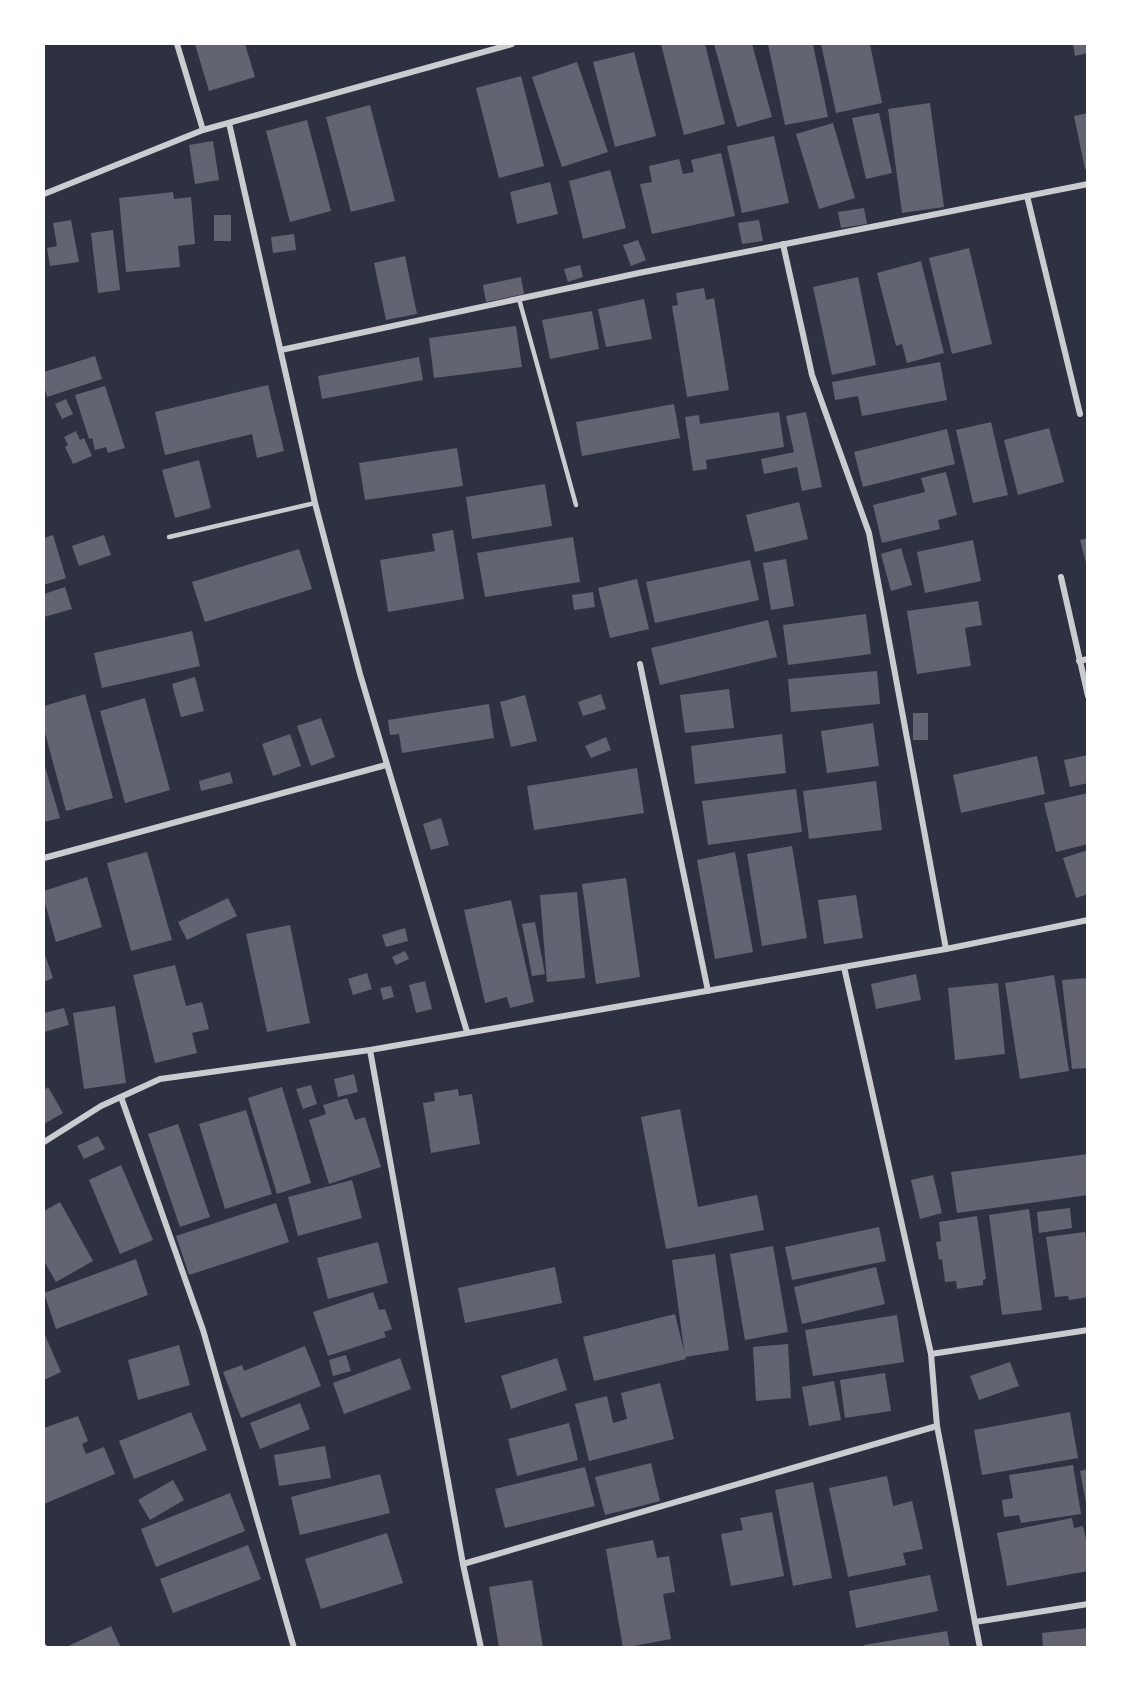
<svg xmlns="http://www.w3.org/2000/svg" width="1131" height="1691" font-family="'Roboto Condensed',sans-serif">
  <rect width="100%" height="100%" fill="#2d3142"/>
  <g fill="#626471">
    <path d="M195 44H245L255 77 209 91Z"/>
    <path d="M661 44H705L725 124 684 135Z"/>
    <path d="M714 44H752L772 117 737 127Z"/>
    <path d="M768 44H813L828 117 785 125Z"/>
    <path d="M821 44H870L882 103 836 113Z"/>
    <path d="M1073 44H1088V53L1075 56Z"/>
    <path d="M634 52 656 136 615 147 593 62Z"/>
    <path d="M577 62 608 152 562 167 532 77Z"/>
    <path d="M521 76 544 166 499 178 476 88Z"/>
    <path d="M930 103 944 207 902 213 888 109Z"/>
    <path d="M370 105 395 201 351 212 326 117Z"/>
    <path d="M879 113 892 173 866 179 852 118Z"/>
    <path d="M1088 113V169H1085L1074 116Z"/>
    <path d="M307 120 331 211 290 222 266 131Z"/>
    <path d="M833 123 855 198 819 209 796 134Z"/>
    <path d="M774 136 789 203 742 213 727 146Z"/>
    <path d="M213 141 219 180 195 184 189 145Z"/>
    <path d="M721 153 735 216 652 234 640 184 652 182 649 166 679 159 683 174 694 172 691 160Z"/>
    <path d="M610 170 626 228 583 239 569 181Z"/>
    <path d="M550 182 558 214 517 224 510 192Z"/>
    <path d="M173 192 174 199 191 197 195 244 178 246 180 267 126 272 119 198Z"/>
    <path d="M864 208 867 224 841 228 838 212Z"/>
    <rect x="214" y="215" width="17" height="26"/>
    <path d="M71 220 79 262 50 266 47 248 57 246 53 223Z"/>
    <path d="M759 220 763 241 742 244 738 223Z"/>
    <path d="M113 230 120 290 98 293 91 233Z"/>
    <path d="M294 234 296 250 273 253 271 237Z"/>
    <path d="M638 240 646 260 631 266 623 245Z"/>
    <path d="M969 248 992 344 952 354 929 258Z"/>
    <path d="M405 256 417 314 386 320 374 263Z"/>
    <path d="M921 261 944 353 907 363 902 344 896 346 877 273Z"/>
    <path d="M580 265 583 277 568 282 564 269Z"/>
    <path d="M521 277 524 294 486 302 483 285Z"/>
    <path d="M858 277 876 365 832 375 813 287Z"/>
    <path d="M704 288 706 300 714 298 729 390 687 397 672 306 678 305 676 293Z"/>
    <path d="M644 299 652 339 606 347 598 309Z"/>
    <path d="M592 311 599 349 550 359 542 320Z"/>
    <path d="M516 326 522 367 434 378 429 338Z"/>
    <path d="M95 356 102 379 47 397 44 386V372Z"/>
    <path d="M419 357 423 380 322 399 318 376Z"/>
    <path d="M940 362 947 400 862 416 858 396 835 400 832 382Z"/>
    <path d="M268 385 284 451 257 458 252 434 165 455 155 412Z"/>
    <path d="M105 386 125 448 108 453 106 447 95 450 92 438 89 439 75 395Z"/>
    <path d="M66 399 73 414 62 419 55 404Z"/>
    <path d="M674 404 680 438 582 456 576 422Z"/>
    <path d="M779 412 784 447 706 460 707 469 693 471 685 417 699 415 700 424Z"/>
    <path d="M806 412 822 487 802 491 797 467 764 474 761 459 794 452 786 416Z"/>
    <path d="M991 422 1008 495 973 503 956 430Z"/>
    <path d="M1049 428 1064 482 1018 495 1004 440Z"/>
    <path d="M947 429 955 464 863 487 854 452Z"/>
    <path d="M76 431 80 440 84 438 92 456 73 464 65 447 68 445 64 437Z"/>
    <path d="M457 448 463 486 365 500 359 463Z"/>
    <path d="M199 460 211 508 175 518 162 470Z"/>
    <path d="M946 472 957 515 938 520 940 529 882 543 873 505 925 492 921 478Z"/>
    <path d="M545 484 552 526 472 539 466 497Z"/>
    <path d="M799 502 808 539 755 552 746 515Z"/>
    <path d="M453 530 464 599 388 612 380 560 435 551 432 534Z"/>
    <path d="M53 535 66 578 44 585V538Z"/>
    <path d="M104 535 111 555 79 566 72 546Z"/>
    <path d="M573 537 580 582 485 597 477 553Z"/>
    <path d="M1088 538V567H1087L1080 540Z"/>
    <path d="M973 540 981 581 925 593 917 552Z"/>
    <path d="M901 548 912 585 891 591 881 554Z"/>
    <path d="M299 549 312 589 205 622 192 582Z"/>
    <path d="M786 559 794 606 771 610 763 563Z"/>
    <path d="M750 560 759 600 655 623 646 582Z"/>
    <path d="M637 579 649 629 610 638 598 588Z"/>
    <path d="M65 587 72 609 44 617V594Z"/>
    <path d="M593 592 595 607 574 610 572 595Z"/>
    <path d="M978 601 982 625 965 628 971 666 917 674 907 611Z"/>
    <path d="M866 614 871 654 788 665 783 625Z"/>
    <path d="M768 620 777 657 660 685 651 648Z"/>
    <path d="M192 631 200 666 102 688 94 653Z"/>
    <path d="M877 671 880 704 791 712 788 679Z"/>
    <path d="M195 677 204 711 181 717 172 684Z"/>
    <path d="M729 689 734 728 685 733 680 695Z"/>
    <path d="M85 694 113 798 66 811 44 729V706Z"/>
    <path d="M601 694 606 709 583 716 578 702Z"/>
    <path d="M525 695 537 741 511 747 500 702Z"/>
    <path d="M145 698 170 790 125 803 100 711Z"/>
    <path d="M489 704 494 738 402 753 399 734 390 735 388 720Z"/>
    <rect x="913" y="713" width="15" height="27"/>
    <path d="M321 718 335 757 311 766 297 726Z"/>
    <path d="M873 723 879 766 827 773 821 731Z"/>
    <path d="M290 734 301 766 273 776 262 744Z"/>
    <path d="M782 734 786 773 695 784 691 746Z"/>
    <path d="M606 737 611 750 591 758 585 746Z"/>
    <path d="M1088 755V783L1070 787 1064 760Z"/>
    <path d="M1037 756 1045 794 961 813 953 775Z"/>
    <path d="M44 763 60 818 44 822Z"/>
    <path d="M637 768 644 813 534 830 527 786Z"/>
    <path d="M230 772 233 783 201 791 199 781Z"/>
    <path d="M876 781 882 830 809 839 803 791Z"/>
    <path d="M796 789 802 832 708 845 702 801Z"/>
    <path d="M1088 793V844L1056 852 1044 803Z"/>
    <path d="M441 818 449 845 431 850 423 824Z"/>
    <path d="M792 846 807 938 762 946 747 854Z"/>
    <path d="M1088 850V894L1076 898 1063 858Z"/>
    <path d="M147 852 172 940 131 951 107 863Z"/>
    <path d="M735 852 753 952 715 959 697 860Z"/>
    <path d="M87 877 102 927 56 942 44 900V891Z"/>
    <path d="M626 878 640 977 596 984 582 884Z"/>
    <path d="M577 892 585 978 547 982 540 895Z"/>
    <path d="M856 895 863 938 824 944 818 900Z"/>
    <path d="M228 898 237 916 187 940 178 922Z"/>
    <path d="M511 900 534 1002 510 1008 507 997 485 1003 464 910Z"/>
    <path d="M535 922 545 974 532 976 522 924Z"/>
    <path d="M290 925 310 1023 267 1032 246 934Z"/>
    <path d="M405 928 408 941 386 947 382 935Z"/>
    <path d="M405 951 409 959 396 965 392 957Z"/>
    <path d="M44 952 53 978 44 982Z"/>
    <path d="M175 965 186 1006 202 1002 209 1029 192 1033 197 1053 155 1063 133 975Z"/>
    <path d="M367 973 372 989 353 995 348 979Z"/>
    <path d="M916 974 921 1000 876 1009 871 984Z"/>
    <path d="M1054 975 1069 1071 1020 1079 1005 983Z"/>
    <path d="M1088 978V1068L1072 1069 1062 980Z"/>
    <path d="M425 981 432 1009 416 1013 409 985Z"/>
    <path d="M998 983 1005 1054 955 1060 948 988Z"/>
    <path d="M391 986 394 997 383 1000 380 988Z"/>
    <path d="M115 1006 126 1083 84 1089 73 1013Z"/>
    <path d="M64 1008 69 1025 44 1032V1013Z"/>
    <path d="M354 1074 358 1092 338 1097 334 1079Z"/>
    <path d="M311 1085 317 1104 303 1109 296 1089Z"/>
    <path d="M48 1087 63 1113 44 1124V1090Z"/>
    <path d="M282 1087 311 1183 277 1194 248 1098Z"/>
    <path d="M458 1089 459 1096 472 1094 480 1144 431 1153 423 1103 435 1101 434 1093Z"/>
    <path d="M347 1098 355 1120 365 1117 381 1167 329 1184 309 1120 326 1114 323 1105Z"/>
    <path d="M680 1109 698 1207 757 1195 764 1230 666 1249 641 1117Z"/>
    <path d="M246 1110 272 1194 225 1209 199 1124Z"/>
    <path d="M178 1124 210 1217 180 1227 148 1134Z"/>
    <path d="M98 1136 105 1149 84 1159 77 1146Z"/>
    <path d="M1088 1154V1195L957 1213 951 1172Z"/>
    <path d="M121 1165 153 1240 120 1254 89 1180Z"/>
    <path d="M933 1175 942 1213 920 1219 911 1180Z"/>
    <path d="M352 1180 362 1218 298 1236 288 1197Z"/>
    <path d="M60 1202 93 1261 56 1282 44 1261V1211Z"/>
    <path d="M276 1203 289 1242 189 1275 176 1236Z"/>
    <path d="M1070 1208 1072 1228 1039 1233 1037 1212Z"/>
    <path d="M1029 1209 1042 1310 1002 1315 989 1215Z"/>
    <path d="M977 1216 986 1279 983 1280V1285L957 1289 956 1281 945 1282 942 1259 939 1260 936 1242 941 1241 939 1222Z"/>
    <path d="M879 1227 886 1261 792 1280 785 1247Z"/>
    <path d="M1085 1232 1088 1248V1297L1069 1300 1068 1296 1055 1297 1046 1237Z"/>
    <path d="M378 1242 388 1283 328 1299 317 1258Z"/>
    <path d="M773 1246 788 1332 745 1340 730 1254Z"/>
    <path d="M715 1254 729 1350 685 1357 672 1260Z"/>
    <path d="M136 1259 148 1295 56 1329 44 1293Z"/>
    <path d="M555 1267 562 1303 465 1323 458 1288Z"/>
    <path d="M876 1267 885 1304 802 1324 794 1287Z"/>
    <path d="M373 1292 379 1310 385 1309 392 1329 384 1332 386 1337 328 1356 313 1312Z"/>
    <path d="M675 1314 686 1359 594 1381 583 1337Z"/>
    <path d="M897 1315 904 1362 813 1376 805 1330Z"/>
    <path d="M44 1333 61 1372 44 1380Z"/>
    <path d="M788 1344 791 1398 756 1401 753 1347Z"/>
    <path d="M179 1345 190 1385 138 1400 128 1360Z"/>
    <path d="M305 1346 321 1386 241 1418 223 1372 242 1365 244 1371Z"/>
    <path d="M346 1355 351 1371 333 1376 329 1360Z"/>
    <path d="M400 1358 411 1389 344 1414 333 1383Z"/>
    <path d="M557 1358 567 1390 511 1409 501 1376Z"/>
    <path d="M1010 1362 1019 1386 979 1400 970 1376Z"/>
    <path d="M885 1373 891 1411 845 1418 840 1380Z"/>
    <path d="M834 1381 841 1420 809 1426 802 1387Z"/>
    <path d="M660 1383 674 1439 589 1461 575 1404 607 1396 613 1423 627 1419 621 1393Z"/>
    <path d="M300 1403 310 1429 260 1449 250 1423Z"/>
    <path d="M191 1412 207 1450 134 1479 119 1441Z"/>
    <path d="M1070 1412 1078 1458 982 1475 974 1430Z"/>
    <path d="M78 1416 88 1441 82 1444 86 1454 104 1447 115 1474 44 1504V1428Z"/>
    <path d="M569 1423 578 1460 517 1476 508 1439Z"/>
    <path d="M325 1446 331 1478 279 1486 274 1455Z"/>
    <path d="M651 1463 660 1501 605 1515 595 1477Z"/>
    <path d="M1073 1465 1081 1514 1021 1523 1019 1515 1004 1517 1002 1500 1013 1498 1009 1475Z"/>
    <path d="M585 1467 595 1506 505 1528 495 1489Z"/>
    <path d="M1088 1469V1503H1086L1080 1471Z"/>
    <path d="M380 1474 390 1513 300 1535 291 1497Z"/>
    <path d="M887 1476 893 1506 912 1501 923 1549 903 1553 906 1565 848 1577 829 1488Z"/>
    <path d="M173 1480 184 1500 150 1520 138 1500Z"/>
    <path d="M813 1482 832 1578 793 1586 775 1490Z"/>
    <path d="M230 1493 245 1531 156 1567 141 1529Z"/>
    <path d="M772 1512 784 1576 731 1586 721 1534 743 1530 740 1518Z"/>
    <path d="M1072 1518 1074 1528 1083 1526 1088 1548V1571L1007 1586 997 1533Z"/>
    <path d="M387 1533 403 1583 321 1609 305 1559Z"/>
    <path d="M653 1540 657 1558 669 1556 675 1592 663 1594 671 1639 623 1648 606 1549Z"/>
    <path d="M248 1545 261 1579 173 1613 160 1579Z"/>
    <path d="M930 1575 938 1611 856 1628 849 1591Z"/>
    <path d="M532 1580 543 1648H499L489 1587Z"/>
    <path d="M111 1626 121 1648H64Z"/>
    <path d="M1088 1628V1648H1043L1042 1633Z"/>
    <path d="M947 1631 950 1648H864V1645Z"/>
  </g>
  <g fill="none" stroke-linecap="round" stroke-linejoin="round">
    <g stroke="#caccd0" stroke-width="4.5">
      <path d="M519 299 576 505"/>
      <path d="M169 537 315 503"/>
    </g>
    <g stroke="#caccd0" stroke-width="6">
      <path d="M177 44 203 130"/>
      <path d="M229 123 315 503 360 674 467 1032"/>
      <path d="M44 194 203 130 512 44"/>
      <path d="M1027 196 1080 414"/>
      <path d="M783 244 812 375 869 533 946 949"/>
      <path d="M281 350 639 273 1088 184"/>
      <path d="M1061 577 1088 696"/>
      <path d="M1079 661 1088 659"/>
      <path d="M640 664 708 991"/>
      <path d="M44 858 386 765"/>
      <path d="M844 967 931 1354 937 1426 980 1648"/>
      <path d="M370 1050 463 1564 481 1648"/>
      <path d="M121 1097 203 1330 294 1648"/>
      <path d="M44 1142 101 1106 160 1079 370 1050 946 949 1088 920"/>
      <path d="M931 1354 1088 1330"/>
      <path d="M463 1564 937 1426"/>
      <path d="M975 1622 1088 1604"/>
      <path d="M44 1647V1648"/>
    </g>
  </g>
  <rect width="1131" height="1691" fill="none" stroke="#ffffff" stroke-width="90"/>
</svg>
